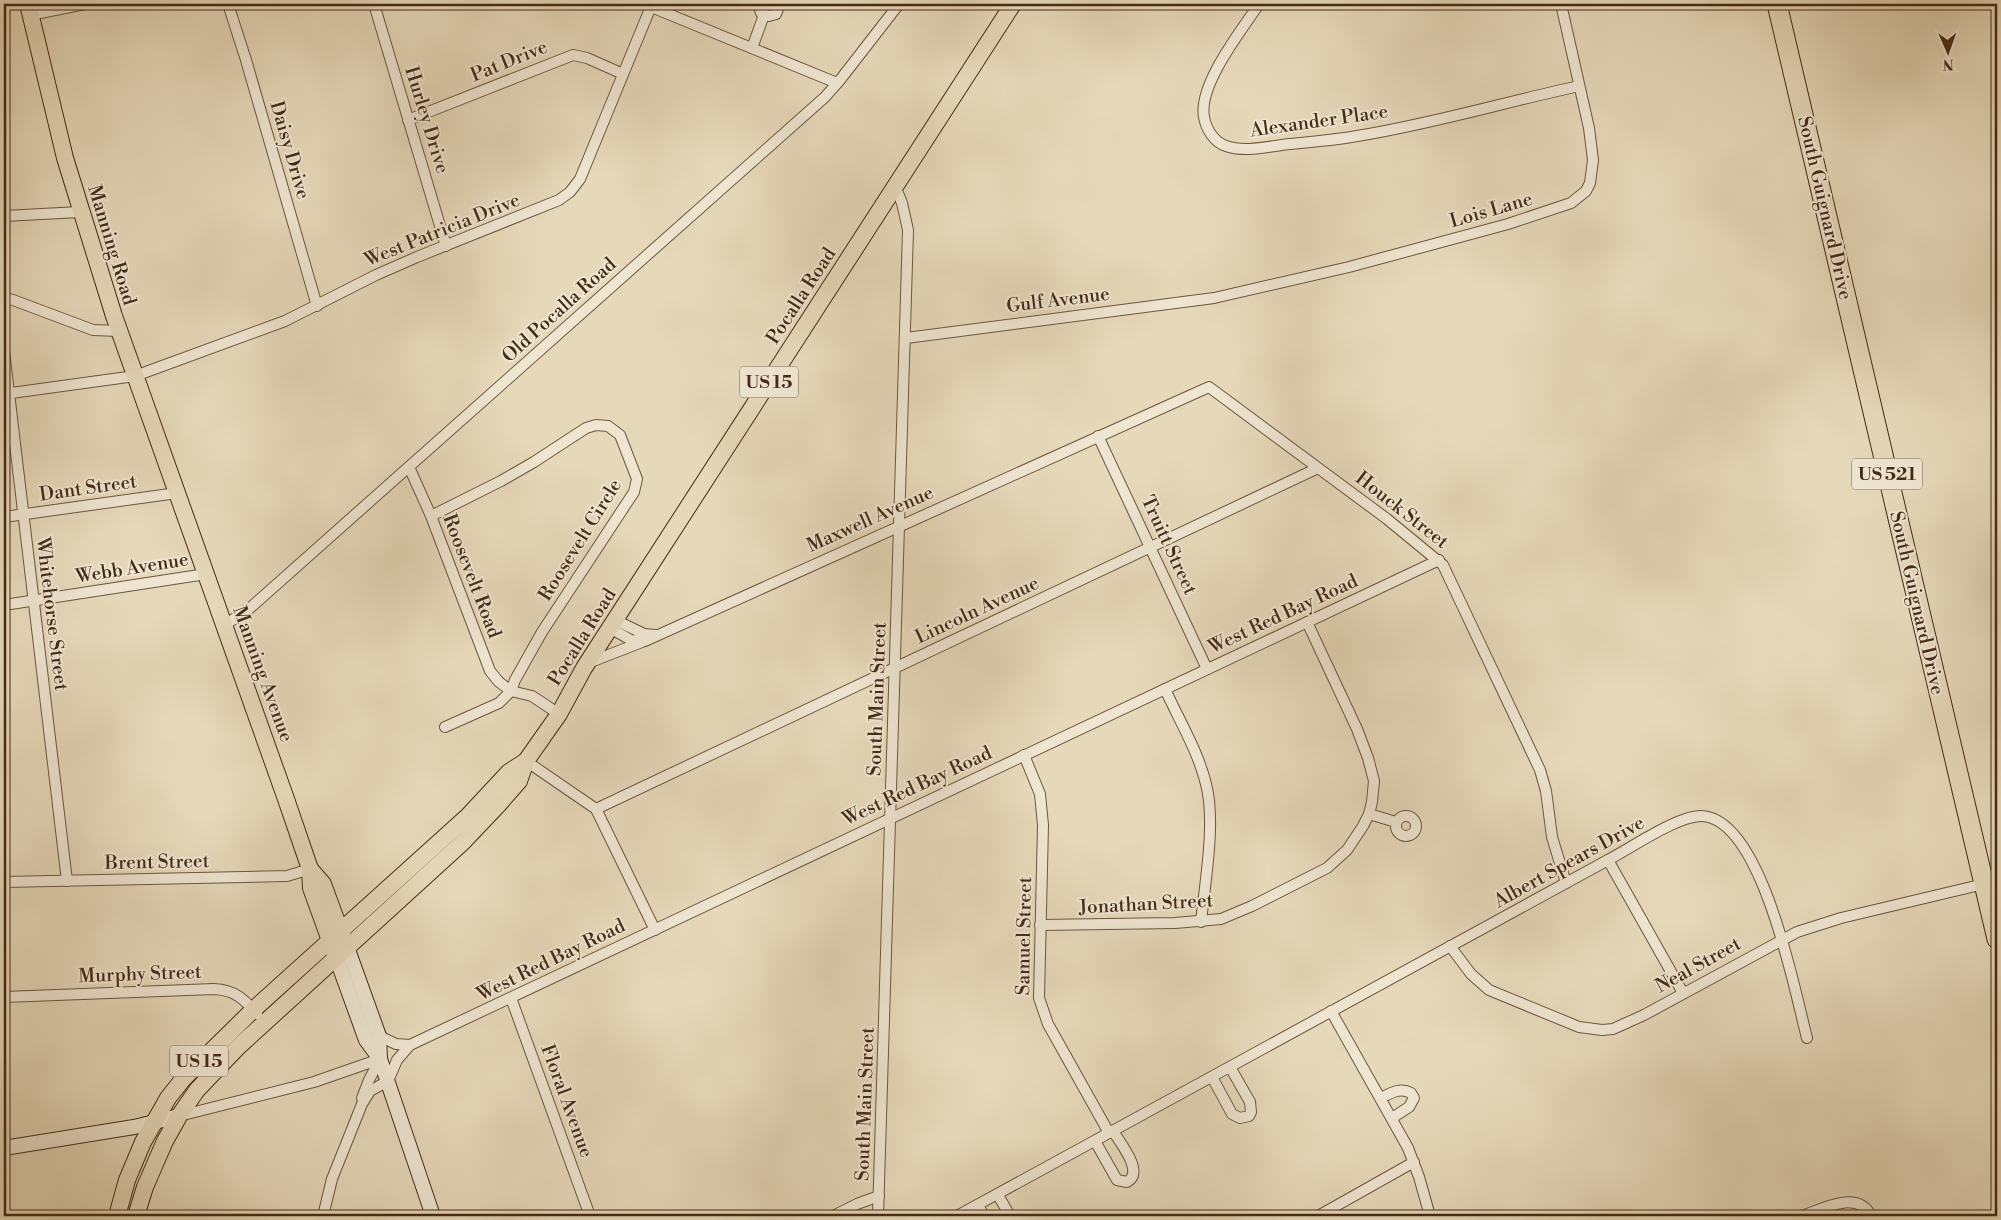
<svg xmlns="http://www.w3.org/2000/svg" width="2001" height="1220" font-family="'Libre Bodoni',serif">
  <rect width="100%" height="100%" fill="#e6d9ba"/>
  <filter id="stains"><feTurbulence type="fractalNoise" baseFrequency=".004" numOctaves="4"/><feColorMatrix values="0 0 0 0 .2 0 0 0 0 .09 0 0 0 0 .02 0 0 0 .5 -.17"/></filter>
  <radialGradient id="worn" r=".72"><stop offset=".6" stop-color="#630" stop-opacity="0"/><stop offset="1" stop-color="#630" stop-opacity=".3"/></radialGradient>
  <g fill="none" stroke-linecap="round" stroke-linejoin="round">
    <defs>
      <g id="street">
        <path d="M228 4 246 60 317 306"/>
        <path d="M374 4 446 246"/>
        <path d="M644 4 837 83"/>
        <path d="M758 4 761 13 769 16 776 14 780 4"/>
        <path d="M1259 4C1241 31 1198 85 1204 117 1206 129 1214 142 1226 146 1246 153 1269 146 1290 144 1312 142 1335 140 1357 136 1432 124 1505 102 1579 86"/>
        <path d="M30 15 85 4"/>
        <path d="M752 48 764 15"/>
        <path d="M408 120 573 55 587 58 623 74"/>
        <path d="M4 216 80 212"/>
        <path d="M4 298 13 300 93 330 119 331"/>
        <path d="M906 338 1214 298 1349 267 1508 224 1571 203 1586 191 1590 183 1593 160 1589 128 1561 4"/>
        <path d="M4 351 67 881"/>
        <path d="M4 394 135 376 285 321 376 275 417 257 559 200 570 192 580 179 652 4"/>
        <path d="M1098 436 1207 669"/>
        <path d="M409 467 431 516 490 671 499 682 511 691 515 680 542 632 634 492 637 479 620 435 608 426 596 425 586 428 534 462 501 481 431 516"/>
        <path d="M4 517 177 493"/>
        <path d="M4 605 206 574"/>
        <path d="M615 620 644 634 656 635"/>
        <path d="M225 625 250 608 825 97 840 80 899 4"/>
        <path d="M610 628 631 640 645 641 1209 387 1387 519 1443 565 1540 770 1546 791 1552 837 1566 883"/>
        <path d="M588 663 642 642"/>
        <path d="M1165 689C1179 720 1198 751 1206 784 1216 822 1205 882 1201 922"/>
        <path d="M445 727 499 703 511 691 532 696 559 714"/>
        <path d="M1024 755 1040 794 1043 825 1039 998 1048 1024 1109 1133"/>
        <path d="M526 761 596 809 655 930"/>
        <path d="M596 809 1318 468"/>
        <path d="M1369 814 1396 822"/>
        <circle cx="1406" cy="826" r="10"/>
        <path d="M1608 860 1683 993"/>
        <path d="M4 882 287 876 310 869"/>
        <path d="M1040 925 1175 923 1221 919 1252 906 1327 868 1347 850 1363 826 1369 814 1372 802 1374 781 1368 758 1357 729 1307 622"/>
        <path d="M1450 946 1471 974 1489 990 1579 1027 1602 1030 1613 1029 1644 1015 1797 932 1841 918 1984 884"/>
        <path d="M4 997 214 989C235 990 244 999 257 1014"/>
        <path d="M511 998 590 1216"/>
        <path d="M1331 1011 1408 1148 1419 1177 1430 1216"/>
        <path d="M379 1036 396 1044 410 1045"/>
        <path d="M1212 1077 1232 1114 1240 1118 1249 1116 1251 1112 1250 1102 1230 1067"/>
        <path d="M362 1098 369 1080 380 1059"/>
        <path d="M1381 1098C1391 1093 1400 1087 1411 1093L1414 1098 1409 1107 1392 1118"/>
        <path d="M179 1116 314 1082 380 1059"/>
        <path d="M1095 1141 1117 1180 1127 1182C1145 1172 1120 1143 1113 1131"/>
        <path d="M998 1195 1010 1216"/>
        <path d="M978 1205 984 1216"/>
        <path d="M323 1216 332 1179 362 1104 370 1091 388 1081 397 1060 410 1045 1439 560"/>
        <path d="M833 1216 857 1204 879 1196"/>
        <path d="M878 1216 908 230 902 203 895 186"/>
        <path d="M957 1216 1608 860C1631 848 1677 816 1701 816 1762 817 1795 992 1807 1038"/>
        <path d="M1318 1216 1414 1162"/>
        <path d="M1802 1216C1822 1209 1858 1189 1871 1216"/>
      </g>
      <g id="secondary">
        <path d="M347 947 379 1036 380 1059 433 1216"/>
        <path d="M336 957 366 1040 380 1059"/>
        <path d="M4 1148 134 1127 179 1116"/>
      </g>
      <g id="primary">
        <path d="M28 4 65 158 114 316 286 799 310 869 311 888 336 957"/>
        <path d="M310 869 323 884 344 941"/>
        <path d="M117 1216 127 1180 143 1142 168 1098 183 1079 253 1010 468 816 509 772 526 761"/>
        <path d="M136 1216 145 1187 165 1141 179 1116 197 1090 238 1047 463 842 499 804 519 781 526 761 559 714 584 668 1013 4"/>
      </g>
      <path id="highway" d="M1777 4 1997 939"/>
    </defs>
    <use href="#street" stroke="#6d563f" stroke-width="12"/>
    <use href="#secondary" stroke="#452b16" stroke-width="16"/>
    <use href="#primary" stroke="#452b16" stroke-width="18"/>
    <use href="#highway" stroke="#452b16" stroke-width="21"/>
    <use href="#street" stroke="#efe6d2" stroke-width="10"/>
    <use href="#secondary" stroke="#efe6d2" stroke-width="14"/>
    <use href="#primary" stroke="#e6d9ba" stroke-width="16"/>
    <use href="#highway" stroke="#e6d9ba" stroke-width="19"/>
  </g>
  <g text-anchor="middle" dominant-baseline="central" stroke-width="4" stroke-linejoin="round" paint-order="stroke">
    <g fill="#efe6d2" stroke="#78634e" stroke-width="1">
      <rect x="740" y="366.5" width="58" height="31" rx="4"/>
      <rect x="1852" y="458.5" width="70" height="31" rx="4"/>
      <rect x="170" y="1045.5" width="58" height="31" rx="4"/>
    </g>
    <g font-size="18" font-weight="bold" fill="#452b16">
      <text x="769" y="382">US 15</text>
      <text x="1887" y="474">US 521</text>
      <text x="199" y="1061">US 15</text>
    </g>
    <g font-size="19" fill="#452b16" stroke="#efe6d2">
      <text transform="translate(509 61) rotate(-22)">Pat Drive</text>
      <text transform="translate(427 120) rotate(73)">Hurley Drive</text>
      <text transform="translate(1319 121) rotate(-8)">Alexander Place</text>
      <text transform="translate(290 150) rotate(74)">Daisy Drive</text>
      <text transform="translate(1825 208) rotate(77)">South Guignard Drive</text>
      <text transform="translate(1491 210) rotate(-16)">Lois Lane</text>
      <text transform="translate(442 230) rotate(-22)">West Patricia Drive</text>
      <text transform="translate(112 245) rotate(73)">Manning Road</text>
      <text transform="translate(801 296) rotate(-57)">Pocalla Road</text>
      <text transform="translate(1058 300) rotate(-7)">Gulf Avenue</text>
      <text transform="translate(559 310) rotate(-42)">Old Pocalla Road</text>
      <text transform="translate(88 488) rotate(-8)">Dant Street</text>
      <text transform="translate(1402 510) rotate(38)">Houck Street</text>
      <text transform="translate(870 519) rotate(-24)">Maxwell Avenue</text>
      <text transform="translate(580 540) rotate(-58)">Roosevelt Circle</text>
      <text transform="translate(1169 545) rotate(65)">Truitt Street</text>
      <text transform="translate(132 568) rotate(-9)">Webb Avenue</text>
      <text transform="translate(472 576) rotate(69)">Roosevelt Road</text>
      <text transform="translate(1917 603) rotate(77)">South Guignard Drive</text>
      <text transform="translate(977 610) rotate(-25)">Lincoln Avenue</text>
      <text transform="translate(52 614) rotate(83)">Whitehorse Street</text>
      <text transform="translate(1283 614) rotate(-25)">West Red Bay Road</text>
      <text transform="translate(582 637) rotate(-58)">Pocalla Road</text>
      <text transform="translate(263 674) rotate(70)">Manning Avenue</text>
      <text transform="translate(877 699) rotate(-88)">South Main Street</text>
      <text transform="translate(917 786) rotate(-25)">West Red Bay Road</text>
      <text transform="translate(157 862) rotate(-1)">Brent Street</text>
      <text transform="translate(1569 862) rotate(-29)">Albert Spears Drive</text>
      <text transform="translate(1146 904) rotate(-3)">Jonathan Street</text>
      <text transform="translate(1024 936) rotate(-89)">Samuel Street</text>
      <text transform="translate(551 960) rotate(-26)">West Red Bay Road</text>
      <text transform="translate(1698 965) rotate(-29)">Neal Street</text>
      <text transform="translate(140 974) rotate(-2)">Murphy Street</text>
      <text transform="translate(567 1101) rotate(70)">Floral Avenue</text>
      <text transform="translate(865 1104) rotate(-88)">South Main Street</text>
    </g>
  </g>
  <rect width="2001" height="1220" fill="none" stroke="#e6d9ba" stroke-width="20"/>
  <rect x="5" y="5" width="1991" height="1210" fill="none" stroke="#452b16" stroke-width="2.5"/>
  <rect x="10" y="10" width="1981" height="1200" fill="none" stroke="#452b16"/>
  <g transform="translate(1948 52) rotate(178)" stroke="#efe6d2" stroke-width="4" paint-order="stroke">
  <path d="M0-4L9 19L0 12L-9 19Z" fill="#452b16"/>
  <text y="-8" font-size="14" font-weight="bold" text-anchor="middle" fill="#452b16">N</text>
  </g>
  <rect width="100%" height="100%" filter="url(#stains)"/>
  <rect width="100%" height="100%" fill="url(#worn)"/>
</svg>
